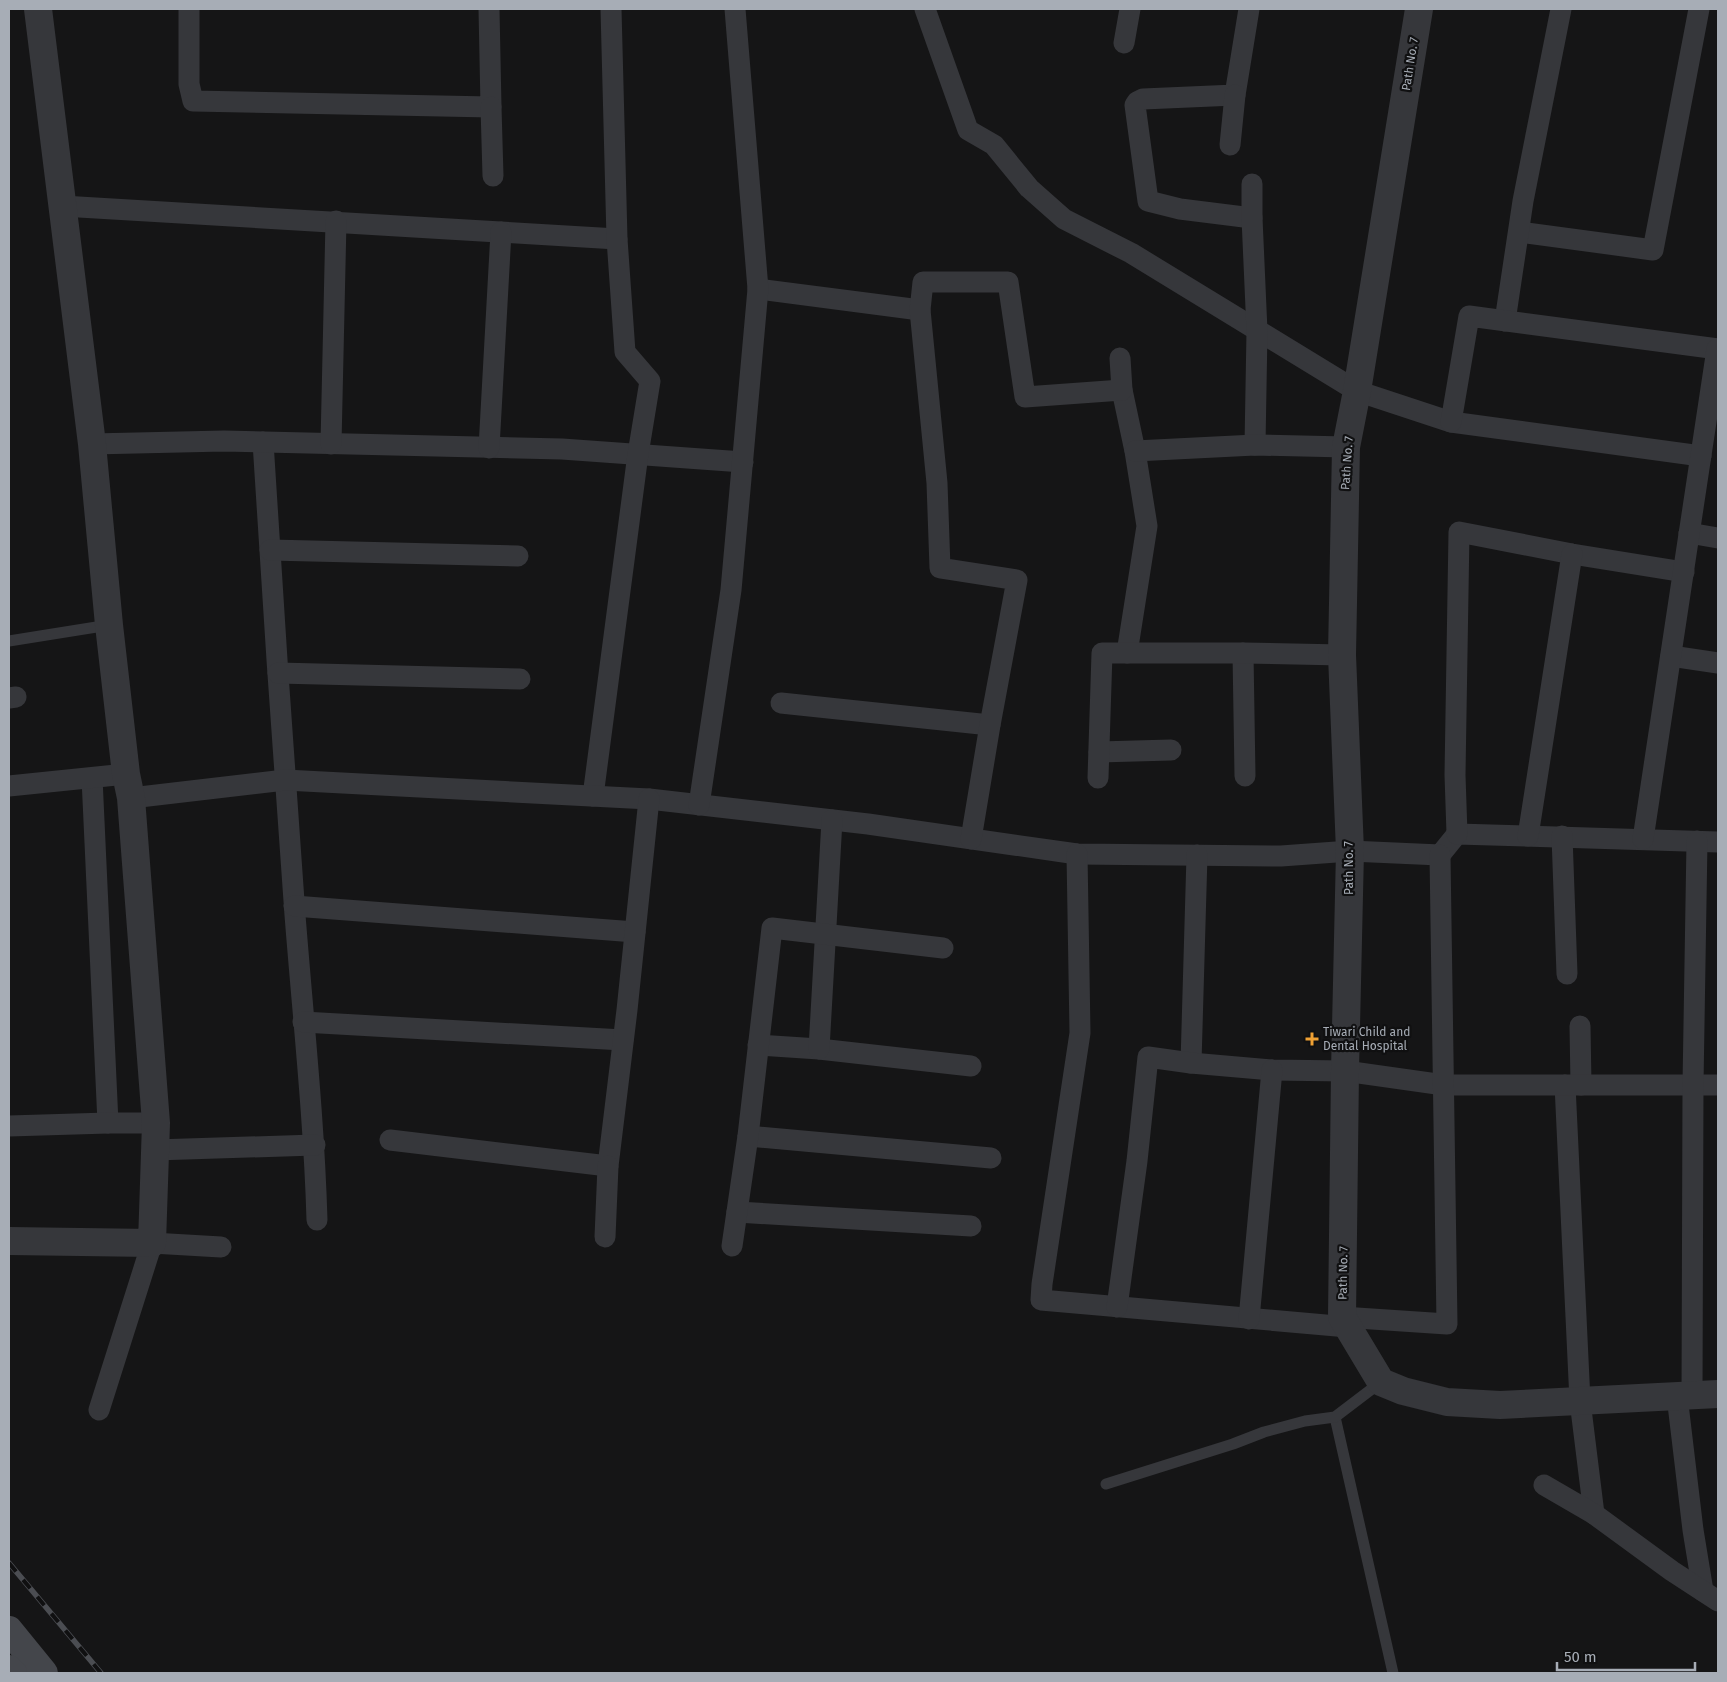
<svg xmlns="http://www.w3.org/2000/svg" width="1727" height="1682" font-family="'Fira Sans',sans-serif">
  <rect width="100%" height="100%" fill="#151516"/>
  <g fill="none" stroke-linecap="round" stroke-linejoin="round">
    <g stroke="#36373b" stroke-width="11">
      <path d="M9 641 109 625"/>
      <path d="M1335 1417 1393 1673"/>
      <path d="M1106 1484 1233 1444 1264 1432 1305 1421 1335 1417 1381 1382"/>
    </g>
    <g stroke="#36373b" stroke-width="21">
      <path d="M189 9V84L193 101 491 107 489 9"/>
      <path d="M925 9 968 130 994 145 1029 188 1064 219 1131 253 1357 391 1451 422 1701 456"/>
      <path d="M1249 9 1235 95 1143 99 1137 102 1135 105 1148 201 1180 209 1252 218"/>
      <path d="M1124 43 1130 9"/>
      <path d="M491 107 493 176"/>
      <path d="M1230 145 1235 95"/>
      <path d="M1252 184V218L1257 331 1255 445"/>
      <path d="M62 206 617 239"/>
      <path d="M1519 232 1653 250 1699 9"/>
      <path d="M758 289 920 310"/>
      <path d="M1505 321 1523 201 1561 9"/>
      <path d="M1122 390 1135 451 1147 526 1127 653"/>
      <path d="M1451 422 1469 316 1718 349"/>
      <path d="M263 442C273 600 283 757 295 915 303 1017 314 1118 317 1220"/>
      <path d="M92 444 224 441 562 449 743 462"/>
      <path d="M331 444 336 221"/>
      <path d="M489 448 501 232"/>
      <path d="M1135 451 1255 445 1346 447"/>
      <path d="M1689 533 1718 538"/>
      <path d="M270 550 518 556"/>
      <path d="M1243 653 1245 776"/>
      <path d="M1671 656 1718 663"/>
      <path d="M278 673 520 679"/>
      <path d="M9 698 16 697"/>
      <path d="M781 703 990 725"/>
      <path d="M1099 752 1171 750"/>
      <path d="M92 778 108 1123"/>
      <path d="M1098 778 1102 653H1243L1342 655"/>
      <path d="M9 786 126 774"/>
      <path d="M593 796 638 454 650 381 625 352 617 239 611 9"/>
      <path d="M131 798 285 780 649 799 868 824 1077 854 1281 856 1350 851 1440 855 1457 834 1718 842"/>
      <path d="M699 805 731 590 758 289 735 9"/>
      <path d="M1457 834 1455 775 1459 532 1572 554 1684 572"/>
      <path d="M1528 836 1572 554"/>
      <path d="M1562 836 1567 974"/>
      <path d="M971 839 990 725 1017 580 940 568 937 483 920 310 923 282H1008L1025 397 1122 390 1120 358"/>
      <path d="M1643 839 1717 349"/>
      <path d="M1077 854 1080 1033 1042 1284 1041 1300 1348 1327"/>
      <path d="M294 906 635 932"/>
      <path d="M303 1022 623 1040"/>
      <path d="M1580 1026 1581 1085"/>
      <path d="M758 1045 819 1049 971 1066"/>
      <path d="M819 1049 832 820"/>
      <path d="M1191 1063 1197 855"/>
      <path d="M1565 1085 1580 1401 1594 1514"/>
      <path d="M9 1126 108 1123H156"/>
      <path d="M748 1136 991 1158"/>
      <path d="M390 1140 608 1166 627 1010 649 799"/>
      <path d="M155 1150 315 1145"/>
      <path d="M737 1212 971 1226"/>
      <path d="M605 1237 608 1166"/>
      <path d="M732 1246 748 1136 772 928 943 948"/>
      <path d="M1117 1307 1137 1161 1148 1057 1191 1063 1272 1070 1345 1071 1444 1085H1718"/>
      <path d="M1342 1317 1447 1324 1440 855"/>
      <path d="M1249 1319 1272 1070"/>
      <path d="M1677 1396 1693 1530 1703 1591"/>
      <path d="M1692 1396 1693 1085 1697 841"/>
      <path d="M99 1410 152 1243 221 1247"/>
      <path d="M1544 1485 1594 1514 1672 1571 1718 1601"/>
    </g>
    <g stroke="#36373b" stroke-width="28">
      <path d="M1419 9 1357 391 1346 447 1342 655 1350 851 1345 1071 1342 1317 1381 1382 1403 1391 1447 1402 1500 1405 1718 1394"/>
      <path d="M9 1241 152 1243 156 1123 131 798 126 774 109 625 92 444 38 9"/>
    </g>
    <g stroke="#44464b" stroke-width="28">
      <path d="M9 1630 44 1673"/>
      <path d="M9 1669 13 1673"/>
    </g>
    <defs>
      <path id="rail" d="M9 1563 101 1673"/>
    </defs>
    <use href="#rail" stroke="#4b4d52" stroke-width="5.5"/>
    <use href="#rail" stroke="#101011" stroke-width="4" stroke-dasharray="11" stroke-linecap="butt"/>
  </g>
  <path fill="#efa134" stroke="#101011" stroke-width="2" d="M1309.5 1031.5h5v5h5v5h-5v5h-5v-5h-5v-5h5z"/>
  <g text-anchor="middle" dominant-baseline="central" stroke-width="4.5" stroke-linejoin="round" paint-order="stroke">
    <g font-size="12" fill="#a7adb6" stroke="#101011">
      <text transform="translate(1410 64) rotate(-81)">Path No. 7</text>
      <text transform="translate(1347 463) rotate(-86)">Path No. 7</text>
      <text transform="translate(1349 868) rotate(-90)">Path No. 7</text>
      <text transform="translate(1343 1273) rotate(-89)">Path No. 7</text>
    </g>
    <g font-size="12" fill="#a7adb6" stroke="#101011" text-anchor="start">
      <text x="1323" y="1032">Tiwari Child and<tspan x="1323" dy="14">Dental Hospital</tspan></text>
    </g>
  </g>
  <rect width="1727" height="1682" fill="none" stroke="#a7adb6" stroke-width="20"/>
  <path d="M1557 1662v8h138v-8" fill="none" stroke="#a7adb6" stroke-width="2.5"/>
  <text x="1564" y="1662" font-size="15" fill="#a7adb6" stroke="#101011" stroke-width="4" paint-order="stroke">50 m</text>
</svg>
